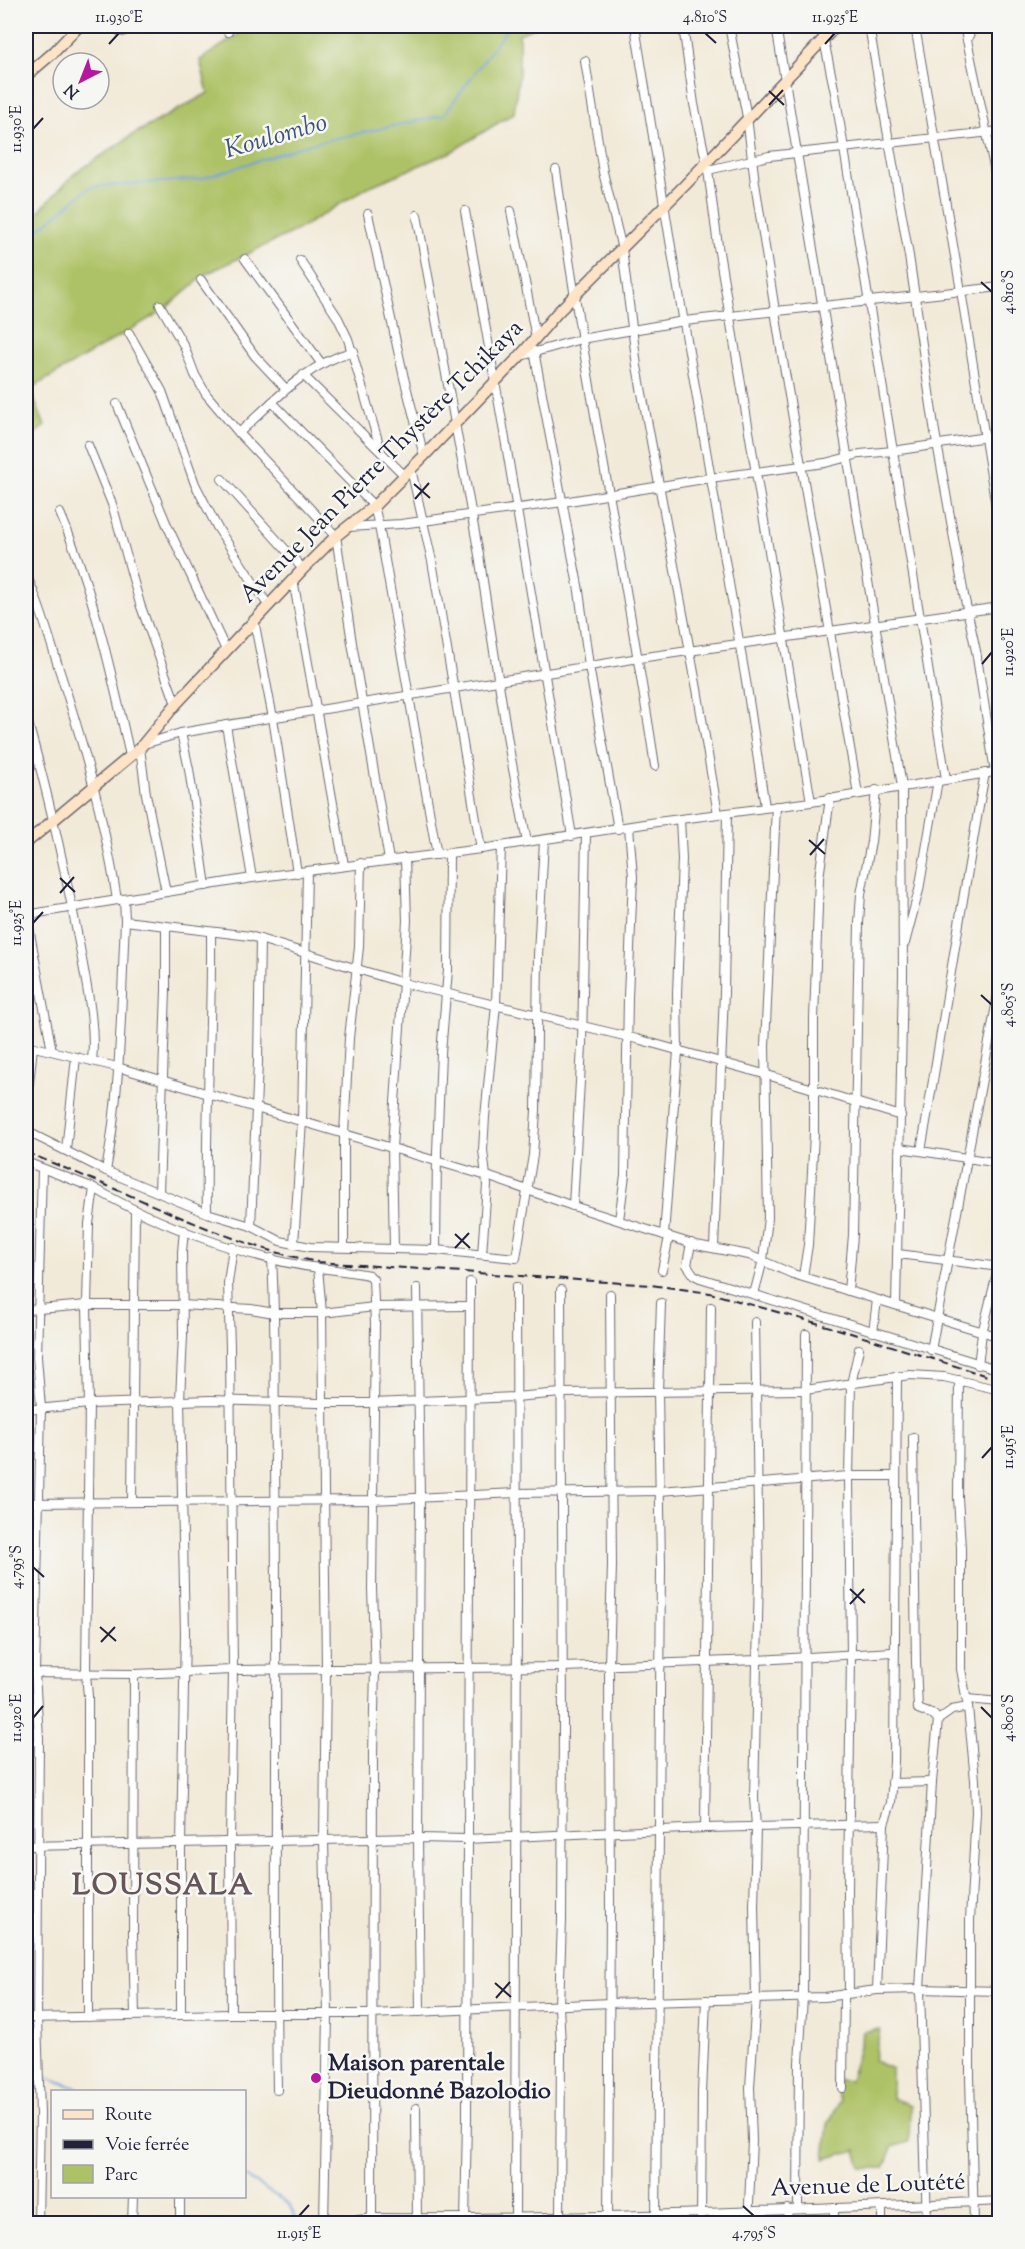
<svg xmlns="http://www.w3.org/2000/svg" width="1025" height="2249" font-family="'Sorts Mill Goudy',serif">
  <rect width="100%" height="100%" fill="#f6f6f2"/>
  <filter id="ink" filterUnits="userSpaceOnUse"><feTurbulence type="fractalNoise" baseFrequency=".0167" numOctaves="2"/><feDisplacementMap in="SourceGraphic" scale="12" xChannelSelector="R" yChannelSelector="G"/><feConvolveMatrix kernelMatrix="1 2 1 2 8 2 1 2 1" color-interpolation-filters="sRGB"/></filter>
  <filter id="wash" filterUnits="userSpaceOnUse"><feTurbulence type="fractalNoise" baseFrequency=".008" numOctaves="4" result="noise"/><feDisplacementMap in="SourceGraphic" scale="24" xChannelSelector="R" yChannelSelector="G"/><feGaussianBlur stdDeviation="1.35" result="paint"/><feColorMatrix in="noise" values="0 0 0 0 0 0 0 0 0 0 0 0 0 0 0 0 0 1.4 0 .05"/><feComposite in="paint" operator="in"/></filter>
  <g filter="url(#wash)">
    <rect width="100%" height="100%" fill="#f2ead8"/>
    <g fill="#adc266" stroke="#687250" stroke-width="1.5">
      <path d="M251 26H538L519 34V73L514 113 451 152 368 187 299 229 206 274 164 310 30 389 45 426 26 440V225L74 174 134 134 208 93 200 60Z"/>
      <path d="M880 2029 874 2061 892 2069V2098L910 2105 909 2142 892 2147 884 2168H861L856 2150 824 2159 828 2124 840 2101 833 2079 850 2081 863 2032Z"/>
    </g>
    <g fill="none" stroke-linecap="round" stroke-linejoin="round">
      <g stroke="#6d9cd6" stroke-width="2">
        <path d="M26 240 90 187 200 179 309 144 444 115 509 26"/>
        <path d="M26 2066 36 2073"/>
        <path d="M42 2075 87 2092"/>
        <path d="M244 2176 289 2204 298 2224"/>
      </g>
    </g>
  </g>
  <g filter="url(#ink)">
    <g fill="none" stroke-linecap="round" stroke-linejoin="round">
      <defs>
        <g id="street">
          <path d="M115 26 119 31 123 32"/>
          <path d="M224 26 228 32"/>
          <path d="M635 26 674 265 747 687 765 807"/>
          <path d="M683 26 694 104 708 170 718 246 811 802"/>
          <path d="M729 26 747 117 755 183 781 349 858 794"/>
          <path d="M776 26 902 786 903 976 896 1305"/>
          <path d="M821 26 835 93 946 779"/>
          <path d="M869 26 909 256 934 426 964 595 976 651 995 772"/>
          <path d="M915 26 961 291 1000 531"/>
          <path d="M964 26 994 167 1000 204"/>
          <path d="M967 40 973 26"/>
          <path d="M585 61 603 172 622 249 637 366 697 689 718 814"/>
          <path d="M556 170C583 370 625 566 655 766"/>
          <path d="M708 170 769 156 1000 131"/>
          <path d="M465 211 501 415 572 836"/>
          <path d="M511 211 536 338"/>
          <path d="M368 214 404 378 424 456"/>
          <path d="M417 215 479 555 509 748 527 842"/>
          <path d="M245 259 321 363"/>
          <path d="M300 260 338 318 348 339 381 451"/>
          <path d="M201 280 255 356 286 389"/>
          <path d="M160 305 184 346 195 375 206 394 239 433 336 536 352 643 389 860"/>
          <path d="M129 333 162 391 195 484 217 527 268 605"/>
          <path d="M534 351 579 591 589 666 618 829"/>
          <path d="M521 356 581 339 684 321 1000 287"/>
          <path d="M303 375 404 475"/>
          <path d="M272 402 374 506 379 526 437 855"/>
          <path d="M117 404 167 525 226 650"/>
          <path d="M239 433C274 401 306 364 354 351"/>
          <path d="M88 445 112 504 140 604 176 704"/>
          <path d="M411 469 432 561 481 849"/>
          <path d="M222 479 303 569"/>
          <path d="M60 513C93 590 112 674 130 756"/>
          <path d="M348 527 401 524 563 502 710 478 825 463 860 454 893 451 1000 435"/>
          <path d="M26 574C40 604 49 637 59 669 84 745 105 821 117 900"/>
          <path d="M293 579 344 865"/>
          <path d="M254 620 273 718 297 873"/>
          <path d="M26 716C48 792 65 869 80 948 86 984 96 1024 92 1061"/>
          <path d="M226 725 252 878"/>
          <path d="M181 733 189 769 206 886"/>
          <path d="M144 744 181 733 215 727 639 658 1000 607"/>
          <path d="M140 748 146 794 166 892"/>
          <path d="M124 899 125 921 250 936 403 983 637 1039 764 1074 901 1116"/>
          <path d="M26 912 52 1051"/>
          <path d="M26 915 252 878 481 849 657 822 811 802 1000 771"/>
          <path d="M905 943 919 890 938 780"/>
          <path d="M26 1045 117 1067 487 1176 573 1206 664 1235 696 1245 749 1255 793 1274 1000 1337"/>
          <path d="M26 1110 33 1047"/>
          <path d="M26 1131 106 1171 207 1213 251 1226 280 1241 310 1247 436 1250 516 1258 533 1155 536 1111 538 955 544 840"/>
          <path d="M900 1148 1000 1163"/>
          <path d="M66 1150 76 1057"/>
          <path d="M921 1151C943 1025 962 899 985 773"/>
          <path d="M26 1162 94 1188 89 1224 87 1305 89 1404 86 1674 88 1696V2017"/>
          <path d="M106 1171C121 1089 121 1004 125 921"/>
          <path d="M94 1188C153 1223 250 1260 319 1268 336 1270 352 1272 369 1275L373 1279 375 1324 372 1589 375 1669 373 1754 372 2218"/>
          <path d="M159 1192 166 990V926"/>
          <path d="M573 1206 582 1046 586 833"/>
          <path d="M207 1213C205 1119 212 1026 211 932"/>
          <path d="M619 1220 625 1175 628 997 633 877 629 827"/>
          <path d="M251 1226 258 1062 260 939"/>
          <path d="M664 1235 678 1051 677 994 682 859 680 819"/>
          <path d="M691 1243 687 1265 694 1275 700 1278 1000 1370"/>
          <path d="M294 1244 302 1121 307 871"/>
          <path d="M344 1246V1134L349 1038 359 947 361 863"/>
          <path d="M394 1248 392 1148 407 921 405 858"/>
          <path d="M714 1248 724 992 727 813"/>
          <path d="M436 1250 437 1152 441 1053 448 970 449 854"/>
          <path d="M482 1254 487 1185 483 1150 485 1117 496 1005 501 846"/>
          <path d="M898 1254 1000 1267"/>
          <path d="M272 1258C276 1328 274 1398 275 1467 278 1675 274 1883 277 2090"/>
          <path d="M318 1268 322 1313 326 1668 324 1840 328 2015 324 2224"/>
          <path d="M662 1270 669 1237"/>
          <path d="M803 1276 808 1245 814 1134V1019L819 878 830 798"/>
          <path d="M417 1288 420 1497 418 1838 420 2012"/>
          <path d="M848 1291 853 1235 859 923 861 894 871 842 876 790"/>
          <path d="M754 1294 763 1260 768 1218 765 1046 776 806"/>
          <path d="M26 1310 87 1305H182L251 1309 274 1313H322L374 1307 469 1306"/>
          <path d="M873 1332 877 1300"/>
          <path d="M931 1350 1000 984"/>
          <path d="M978 1365 982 1333 1000 1262"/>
          <path d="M959 1380 958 1497 961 1548V1669L968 1707 975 1780 976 1812 970 1920V2077L974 2224"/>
          <path d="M26 1410 89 1404 210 1400 317 1403H373L515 1397 561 1393 805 1390 910 1375 944 1377 1000 1390"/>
          <path d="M913 1437 916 1663 918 1709 934 1715 938 1720"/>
          <path d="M132 1502 135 1210"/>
          <path d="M26 1503 373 1500 516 1493 660 1491 849 1476H895"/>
          <path d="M26 1673 134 1674 233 1670 563 1667 758 1660 893 1652"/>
          <path d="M134 1674 133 1935 135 2015"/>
          <path d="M967 1699 1000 1702"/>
          <path d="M892 1783 932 1782"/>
          <path d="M705 1828 711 1307"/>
          <path d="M26 1846 418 1838 467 1839 705 1828 884 1824"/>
          <path d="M877 1990 884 1824 891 1803 894 1761 897 1376"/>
          <path d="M849 1993 848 1891 851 1654 849 1476 851 1384 859 1349"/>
          <path d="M231 2014 230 1842 233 1670 230 1347 228 1283 233 1247"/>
          <path d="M181 2015V1843L185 1633 180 1400 183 1336 182 1252 184 1230"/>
          <path d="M26 2018 231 2014H372L610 2003 824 1997 877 1990 920 1989 1000 1991"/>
          <path d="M843 2088 844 1994"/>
          <path d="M416 2108 417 2222"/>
          <path d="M180 2196V2224"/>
          <path d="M882 2207V2224"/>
          <path d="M834 2208V2224"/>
          <path d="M787 2209 788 2224"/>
          <path d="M798 2209 799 2063 803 1997 806 1334"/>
          <path d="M38 2224 40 2114 37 2018 39 1738 35 1673 41 1408 37 1357 42 1169"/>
          <path d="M132 2224 133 2196"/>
          <path d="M332 2224 372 2218C581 2220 790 2210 1000 2201"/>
          <path d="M465 2224 467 2119 470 1282"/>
          <path d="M515 2224 517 1597 516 1287"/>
          <path d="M560 2224 561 2045 559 2006 562 1920 563 1723 561 1290"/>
          <path d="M608 2224 610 1910 609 1664 612 1566 610 1294"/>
          <path d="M656 2224 661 1566 658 1392 661 1303"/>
          <path d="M701 2224 702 2093 706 2000"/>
          <path d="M748 2224 752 2141 750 2087 756 1998 754 1906 756 1827 754 1798 759 1575 755 1322"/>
          <path d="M927 2224 920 1989 932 1782 938 1720 952 1710 968 1707"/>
        </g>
        <g id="secondary">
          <path d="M26 76 54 52 79 26"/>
          <path d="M26 843 140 748 176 704 303 569 336 536 374 506 424 456 520 356 557 313 685 185 836 26"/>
        </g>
      </defs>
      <use href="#street" stroke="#6b6872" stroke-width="10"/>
      <use href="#secondary" stroke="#6b6872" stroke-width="13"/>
      <use href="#street" stroke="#fff" stroke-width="8"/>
      <use href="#secondary" stroke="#fee4c6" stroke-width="10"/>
      <path stroke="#22223b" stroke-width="2" stroke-dasharray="9 4.5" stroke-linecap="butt" d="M26 1152C62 1167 99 1182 136 1198 196 1224 254 1250 318 1262L651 1285 710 1293 841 1330 1000 1380"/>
    </g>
  </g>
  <path fill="none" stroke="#22223b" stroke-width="2" d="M705 33 716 43M109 44 119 33M825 44 835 33M769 91 784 105M769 105 783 90M33 129 43 118M981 282 992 292M414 484 430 498M415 499 429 483M982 664 992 652M809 840 825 854M810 855 824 839M60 878 75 892M60 893 74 877M33 923 43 912M981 995 992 1005M455 1234 470 1248M455 1248 469 1233M982 1458 992 1447M33 1567 44 1577M850 1589 865 1603M850 1604 864 1589M100 1627 116 1641M101 1642 115 1627M981 1707 992 1718M33 1718 43 1706M495 1983 511 1997M496 1998 510 1982M743 2206 754 2216M299 2216 309 2205"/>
  <circle fill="#b5179e" stroke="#f6f6f2" stroke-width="2" cx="316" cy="2078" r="6"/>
  <g text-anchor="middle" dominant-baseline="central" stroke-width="5" stroke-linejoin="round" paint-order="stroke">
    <g font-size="24" fill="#22223b" stroke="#f6f6f2">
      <text transform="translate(382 462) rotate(-45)">Avenue Jean Pierre Thystère Tchikaya</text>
      <text transform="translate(868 2186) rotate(-2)">Avenue de Loutété</text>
    </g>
    <g font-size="24" font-weight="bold" fill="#22223b" stroke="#f6f6f2" text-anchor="start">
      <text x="328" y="2064">Maison parentale<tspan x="328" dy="28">Dieudonné Bazolodio</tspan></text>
    </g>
    <g font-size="26" font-style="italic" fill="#405379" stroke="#f6f6f2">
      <text transform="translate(276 137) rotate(-16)">Koulombo</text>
    </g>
    <g font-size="30" font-weight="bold" letter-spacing="1.5" fill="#66565a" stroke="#f6f6f2">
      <text x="163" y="1886">LOUSSALA</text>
    </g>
  </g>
  <rect width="1025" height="2249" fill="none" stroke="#f6f6f2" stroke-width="66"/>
  <rect x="51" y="2090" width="195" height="108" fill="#f6f6f2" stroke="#a1a1a9" stroke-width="1.5"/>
  <rect x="63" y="2110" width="30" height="9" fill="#fee4c6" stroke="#a1a1a9" stroke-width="1.5"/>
  <text x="105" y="2120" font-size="18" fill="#22223b">Route</text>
  <rect x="63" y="2140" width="30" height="9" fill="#22223b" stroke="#a1a1a9" stroke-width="1.5"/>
  <text x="105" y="2150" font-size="18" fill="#22223b">Voie ferrée</text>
  <rect x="63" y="2165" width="30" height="18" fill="#adc266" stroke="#a1a1a9" stroke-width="1.5"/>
  <text x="105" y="2180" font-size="18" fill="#22223b">Parc</text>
  <g transform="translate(81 81) rotate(222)"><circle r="28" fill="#f6f6f2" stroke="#a1a1a9" stroke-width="1.5"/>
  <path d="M0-4.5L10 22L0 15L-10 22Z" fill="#b5179e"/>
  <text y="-9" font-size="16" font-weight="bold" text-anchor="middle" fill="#22223b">N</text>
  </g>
  <rect x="33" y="33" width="959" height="2183" fill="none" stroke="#22223b" stroke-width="2"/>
  <g font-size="15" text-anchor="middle" fill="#22223b">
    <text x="119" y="22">11.930°E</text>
    <text x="705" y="22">4.810°S</text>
    <text x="835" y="22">11.925°E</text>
    <text transform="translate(16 129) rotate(-90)" y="5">11.930°E</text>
    <text transform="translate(1008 292) rotate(-90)" y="5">4.810°S</text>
    <text transform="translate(1008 652) rotate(-90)" y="5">11.920°E</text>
    <text transform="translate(16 923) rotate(-90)" y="5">11.925°E</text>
    <text transform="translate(1008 1005) rotate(-90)" y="5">4.805°S</text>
    <text transform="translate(1008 1447) rotate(-90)" y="5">11.915°E</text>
    <text transform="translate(16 1567) rotate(-90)" y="5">4.795°S</text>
    <text transform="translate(1008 1718) rotate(-90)" y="5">4.800°S</text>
    <text transform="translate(16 1718) rotate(-90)" y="5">11.920°E</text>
    <text x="299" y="2238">11.915°E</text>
    <text x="754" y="2238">4.795°S</text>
  </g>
</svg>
